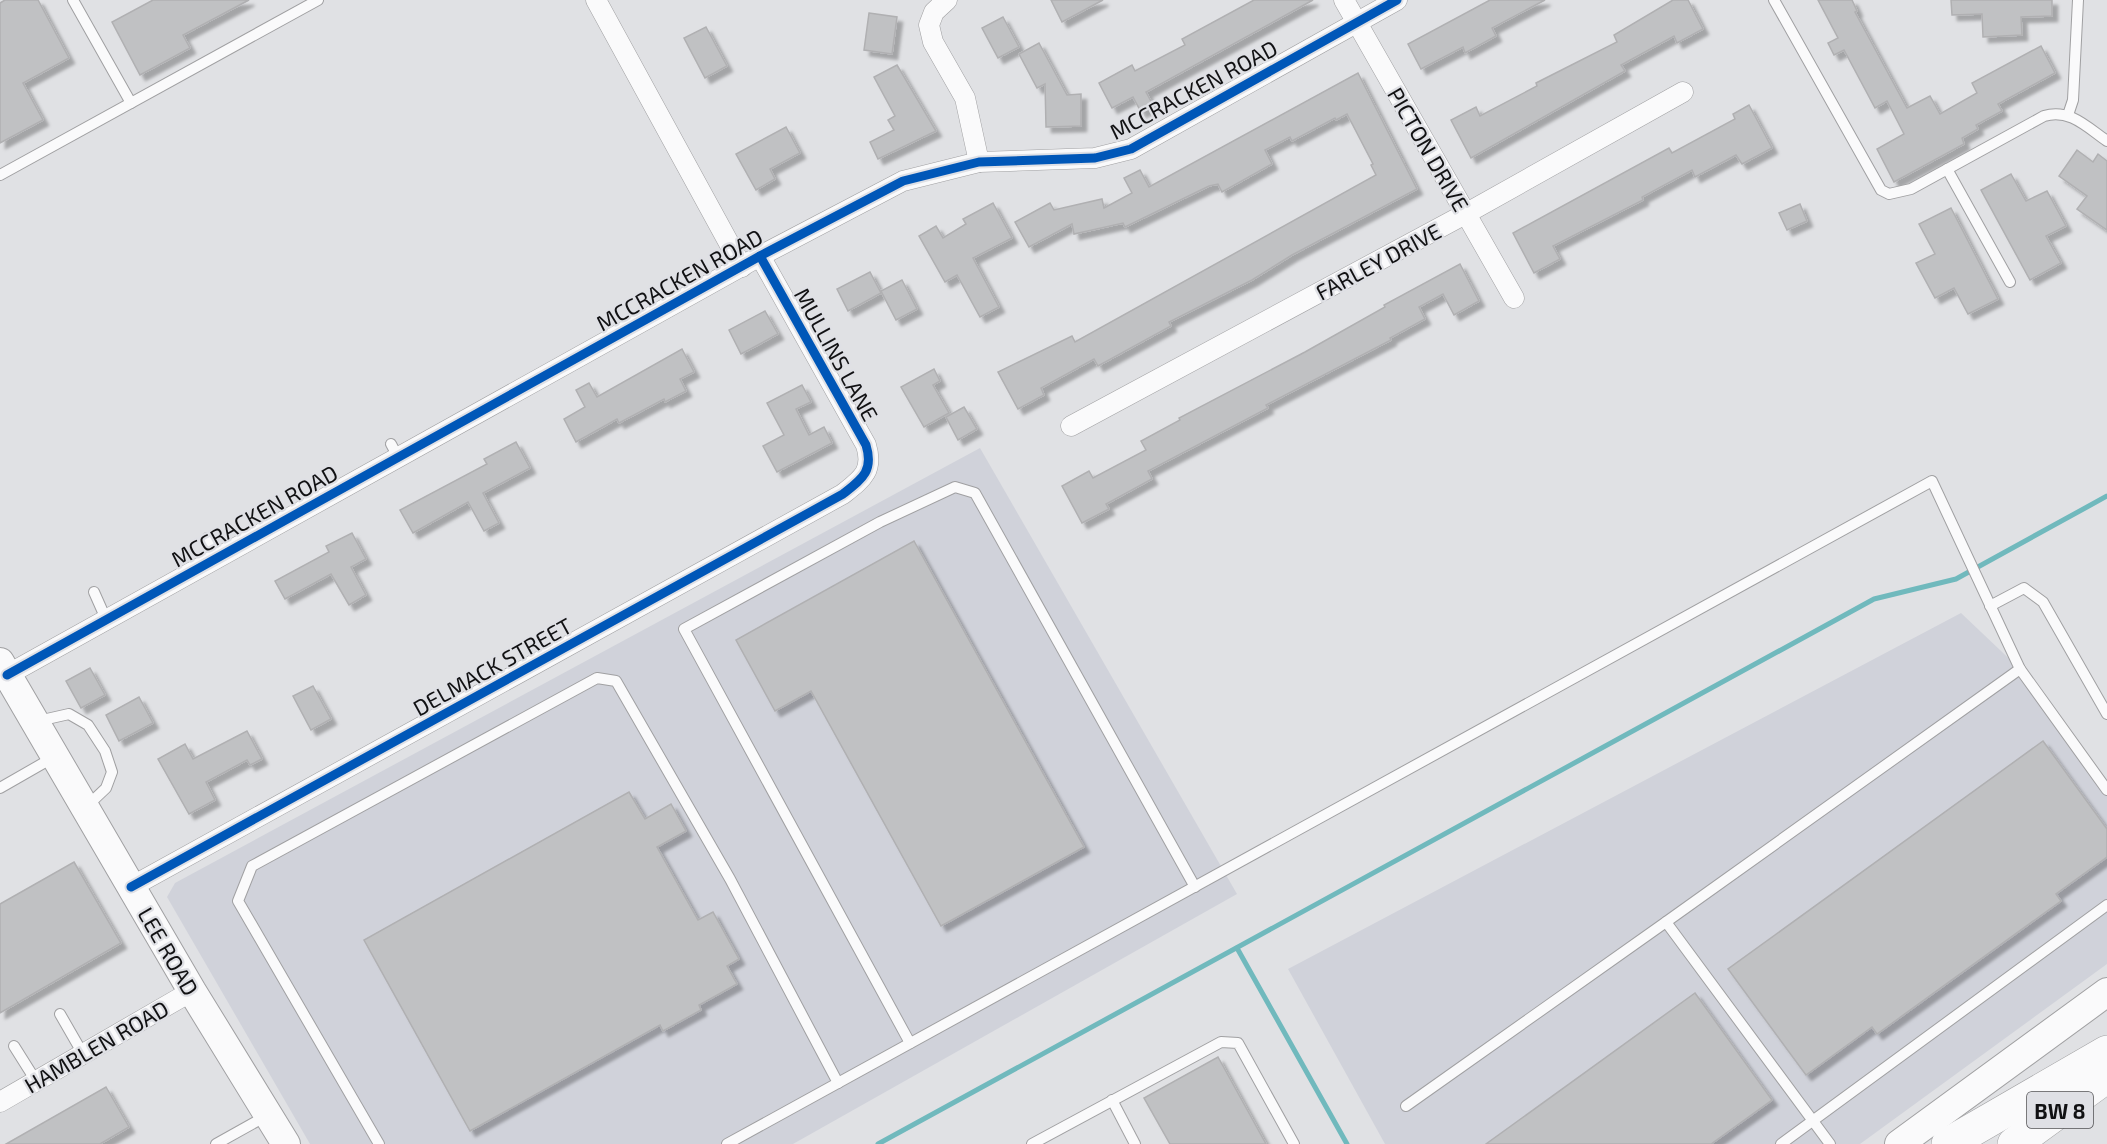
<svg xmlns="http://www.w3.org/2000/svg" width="2107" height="1144" font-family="'Exo 2',sans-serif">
  <defs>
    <filter id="shadow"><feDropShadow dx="5.5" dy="5.5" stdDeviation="1.5" flood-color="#0004"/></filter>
  </defs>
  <rect width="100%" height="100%" fill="#e0e1e4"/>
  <g fill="#d0d2da">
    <path d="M980 448 1237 894 793 1144H310L167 897 175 883Z"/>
    <path d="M1961 613 2020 669 2107 790V964L1860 1144H1385L1288 969Z"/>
  </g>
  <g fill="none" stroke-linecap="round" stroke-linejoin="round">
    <g stroke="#70b9bd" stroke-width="5">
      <path d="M1237 948 1347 1144"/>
      <path d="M878 1144 1874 599 1956 579 2107 496"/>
    </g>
  </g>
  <g fill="#c0c1c3" stroke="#b0b0b2" stroke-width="1.5" filter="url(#shadow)">
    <path d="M5 0H38L69 58 23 83 43 120 0 143V3Z"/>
    <path d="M153 0H249L183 35 190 48 140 75 112 22Z"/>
    <path d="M1051 0H1103L1062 22Z"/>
    <path d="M1254 0H1313L1146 92 1153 105 1141 112 1133 97 1112 108 1099 83 1132 65 1135 71 1185 45 1182 39Z"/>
    <path d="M1490 0H1545L1492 28 1496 36 1465 53 1463 47 1421 69 1408 44Z"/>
    <path d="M1673 0H1688L1703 29 1677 43 1674 36 1621 65 1625 71 1471 158 1451 120 1476 107 1480 116 1537 86 1536 83 1617 42 1614 35Z"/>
    <path d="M1818 0H1852L1857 11 1855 12 1907 108 1930 96 1940 114 1977 93 1972 83 2041 46 2055 73 1998 104 2002 111 1976 125 1978 129 1962 138 1964 144 1894 182 1877 149 1904 134 1887 101 1875 108 1844 50 1834 55 1828 43 1838 38Z"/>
    <path d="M1951 0H2052V16L2021 17 2022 35 1983 37 1982 14 1952 15Z"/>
    <path d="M869 13 897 17 892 54 864 50Z"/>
    <path d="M1003 17 1019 47 998 58 982 28Z"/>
    <path d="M706 27 727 66 705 78 684 38Z"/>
    <path d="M1039 43 1067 95 1081 94V126L1046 127 1045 84 1037 88 1019 54Z"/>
    <path d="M897 65 936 131 878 159 870 142 894 130 888 120 895 116 874 77Z"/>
    <path d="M1358 73 1417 189 1292 255 1252 280 1169 322 1171 326 1098 366 1094 359 1041 388 1044 395 1018 409 998 372 1072 336 1075 342 1376 175 1371 165 1373 164 1347 114 1336 120 1335 118 1292 141 1290 137 1265 150 1272 164 1222 192 1218 184 1209 186 1125 227 1123 223 1074 234 1072 224 1029 247 1015 222 1050 203 1054 210 1102 199 1104 208 1132 193 1124 178 1140 170 1149 187Z"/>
    <path d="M1749 105 1772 148 1742 164 1736 155 1695 177 1692 170 1642 197 1643 200 1553 246 1560 259 1534 273 1513 233 1669 148 1672 153 1735 119 1733 114Z"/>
    <path d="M786 127 800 153 770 169 775 179 756 190 736 154Z"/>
    <path d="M2077 150 2093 162 2098 154 2107 161V230L2077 209 2087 196 2059 176Z"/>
    <path d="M2011 174 2026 201 2047 191 2066 226 2046 236 2061 263 2030 280 1981 190Z"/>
    <path d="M993 203 1012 238 973 258 999 307 980 317 957 275 945 282 919 236 936 226 943 238 966 224 963 219Z"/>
    <path d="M1800 204 1807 221 1787 230 1779 213Z"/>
    <path d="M1951 208 1998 299 1968 314 1954 288 1935 298 1916 263 1935 254 1919 224Z"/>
    <path d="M1460 264 1479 301 1454 315 1443 294 1419 307 1425 319 1390 338 1391 340 1266 405 1268 408 1148 471 1152 479 1106 504 1109 509 1082 523 1062 486 1089 471 1093 478 1146 450 1141 441 1180 420 1179 418 1305 352 1385 307 1384 305Z"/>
    <path d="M870 272 881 293 848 311 837 289Z"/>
    <path d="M902 280 917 309 896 320 881 291Z"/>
    <path d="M765 311 778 334 741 354 729 330Z"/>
    <path d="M682 349 694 372 680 379 686 391 665 402 664 399 619 423 617 419 576 442 564 419 585 407 576 390 589 383 597 397Z"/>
    <path d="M934 369 940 381 933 385 949 413 924 427 901 387Z"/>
    <path d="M802 385 811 402 796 409 809 435 824 427 832 443 777 472 763 446 784 435 767 403Z"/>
    <path d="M964 407 977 429 958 440 946 417Z"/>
    <path d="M516 442 530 468 483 493 499 523 484 531 468 502 413 533 400 510 487 464 484 459Z"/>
    <path d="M352 533 366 559 351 567 366 595 349 605 331 574 285 599 275 581 329 552 326 546Z"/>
    <path d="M914 541 1084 847 941 926 811 691 775 711 736 640Z"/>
    <path d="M90 668 105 695 81 708 66 681Z"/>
    <path d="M313 686 331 719 311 730 293 696Z"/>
    <path d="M139 697 153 723 119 741 106 715Z"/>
    <path d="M247 731 262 759 250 765 247 760 206 782 215 800 189 814 158 759 185 744 193 759Z"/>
    <path d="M2043 741 2107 829V857L2056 894 2061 901 1877 1034 1872 1027 1806 1075 1728 969Z"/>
    <path d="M629 792 645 819 671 804 686 831 657 847 698 920 713 912 739 959 727 966 737 984 699 1005 701 1010 663 1031 660 1025 470 1131 364 940Z"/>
    <path d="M74 862 121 943 0 1013V904Z"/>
    <path d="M1695 993 1772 1100 1711 1144H1486Z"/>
    <path d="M1218 1057 1266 1144H1170L1144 1098Z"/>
    <path d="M106 1087 129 1127 100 1144H6Z"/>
  </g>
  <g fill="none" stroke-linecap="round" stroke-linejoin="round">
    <defs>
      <g id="lane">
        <path d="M73 0 131 103"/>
        <path d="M1774 0 1881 190 1889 194 1911 189 2044 116C2069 108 2087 127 2107 141"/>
        <path d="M2068 115 2073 100 2078 0"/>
        <path d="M1947 169 2010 282"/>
        <path d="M0 175 318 0"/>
        <path d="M391 444 398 457"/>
        <path d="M207 538 217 557"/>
        <path d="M94 592 106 619"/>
        <path d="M1990 606 2024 588 2043 602 2107 714"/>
        <path d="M38 721 69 714 88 725 105 751 112 772 106 788 86 807"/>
        <path d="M0 788 54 757"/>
        <path d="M60 1014 83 1054"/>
        <path d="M910 1043 684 629 880 522 955 487 975 493 1195 887"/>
        <path d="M14 1046 36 1081"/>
        <path d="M1112 1100 1135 1144"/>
        <path d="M1406 1106 1666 922"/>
        <path d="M216 1144 268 1115"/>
        <path d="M379 1144 238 901 252 866 597 678 616 681 730 879 838 1083"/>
        <path d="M727 1144 1932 481 2020 669 2107 790"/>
        <path d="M1032 1144 1221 1042 1238 1043 1294 1144"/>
        <path d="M1781 1144 2107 905"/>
        <path d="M1830 1144 1666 922 2020 669"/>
      </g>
      <g id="street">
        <path d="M596 0 742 267"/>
        <path d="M947 0 934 12 929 25 933 42 965 98 979 162"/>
        <path d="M1344 0 1514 298"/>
        <path d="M1071 426 1467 213 1683 92"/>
        <path d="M7 675 760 256 903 181 979 162 1095 158 1131 149 1397 0"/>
        <path d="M131 887 843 494C862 479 874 471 866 445L760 256"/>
        <path d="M0 1102 192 991"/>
      </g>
      <g id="secondary">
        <path d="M0 662 192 991 286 1144"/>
        <path d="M1899 1144 2107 992"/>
      </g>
      <g id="highway">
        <path d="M1948 1144 2107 1052"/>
        <path d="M2014 1144 2107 1076"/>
      </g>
    </defs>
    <use href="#lane" stroke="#a0a0a2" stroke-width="12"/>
    <use href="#street" stroke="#a0a0a2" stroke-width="21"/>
    <use href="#secondary" stroke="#a0a0a2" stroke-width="30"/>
    <use href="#highway" stroke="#a0a0a2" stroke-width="34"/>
    <use href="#lane" stroke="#fafafb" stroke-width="10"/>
    <use href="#street" stroke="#fafafb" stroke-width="20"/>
    <use href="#secondary" stroke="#fafafb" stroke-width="28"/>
    <use href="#highway" stroke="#fafafb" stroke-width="33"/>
    <defs>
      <g id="cycleway">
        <path d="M7 675 760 256 903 181 979 162 1095 158 1131 149 1397 0"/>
        <path d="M131 887 843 494C862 479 874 471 866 445L760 256"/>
      </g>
    </defs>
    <use href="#cycleway" stroke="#dfe0e5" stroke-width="13"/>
    <use href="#cycleway" stroke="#0057b8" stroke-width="9"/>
  </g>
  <g text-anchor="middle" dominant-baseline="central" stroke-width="4.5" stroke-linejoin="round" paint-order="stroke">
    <rect fill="#dfe0e5" stroke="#4f4f52" stroke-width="1.5" x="2027" y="1092" width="66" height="36" rx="4.5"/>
    <g font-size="21" font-weight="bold" fill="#111113">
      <text x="2060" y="1110">BW 8</text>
    </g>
    <g font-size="22" fill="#111113" stroke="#dfe0e5">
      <text transform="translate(1193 89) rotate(-28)">MCCRACKEN ROAD</text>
      <text transform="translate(1429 149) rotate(60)">PICTON DRIVE</text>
      <text transform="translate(1378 261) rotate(-28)">FARLEY DRIVE</text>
      <text transform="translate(679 279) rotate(-29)">MCCRACKEN ROAD</text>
      <text transform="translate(837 354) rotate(61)">MULLINS LANE</text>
      <text transform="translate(254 515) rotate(-29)">MCCRACKEN ROAD</text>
      <text transform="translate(492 666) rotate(-29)">DELMACK STREET</text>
      <text transform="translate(169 951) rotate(60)">LEE ROAD</text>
      <text transform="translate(96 1046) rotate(-30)">HAMBLEN ROAD</text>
    </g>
  </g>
</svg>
